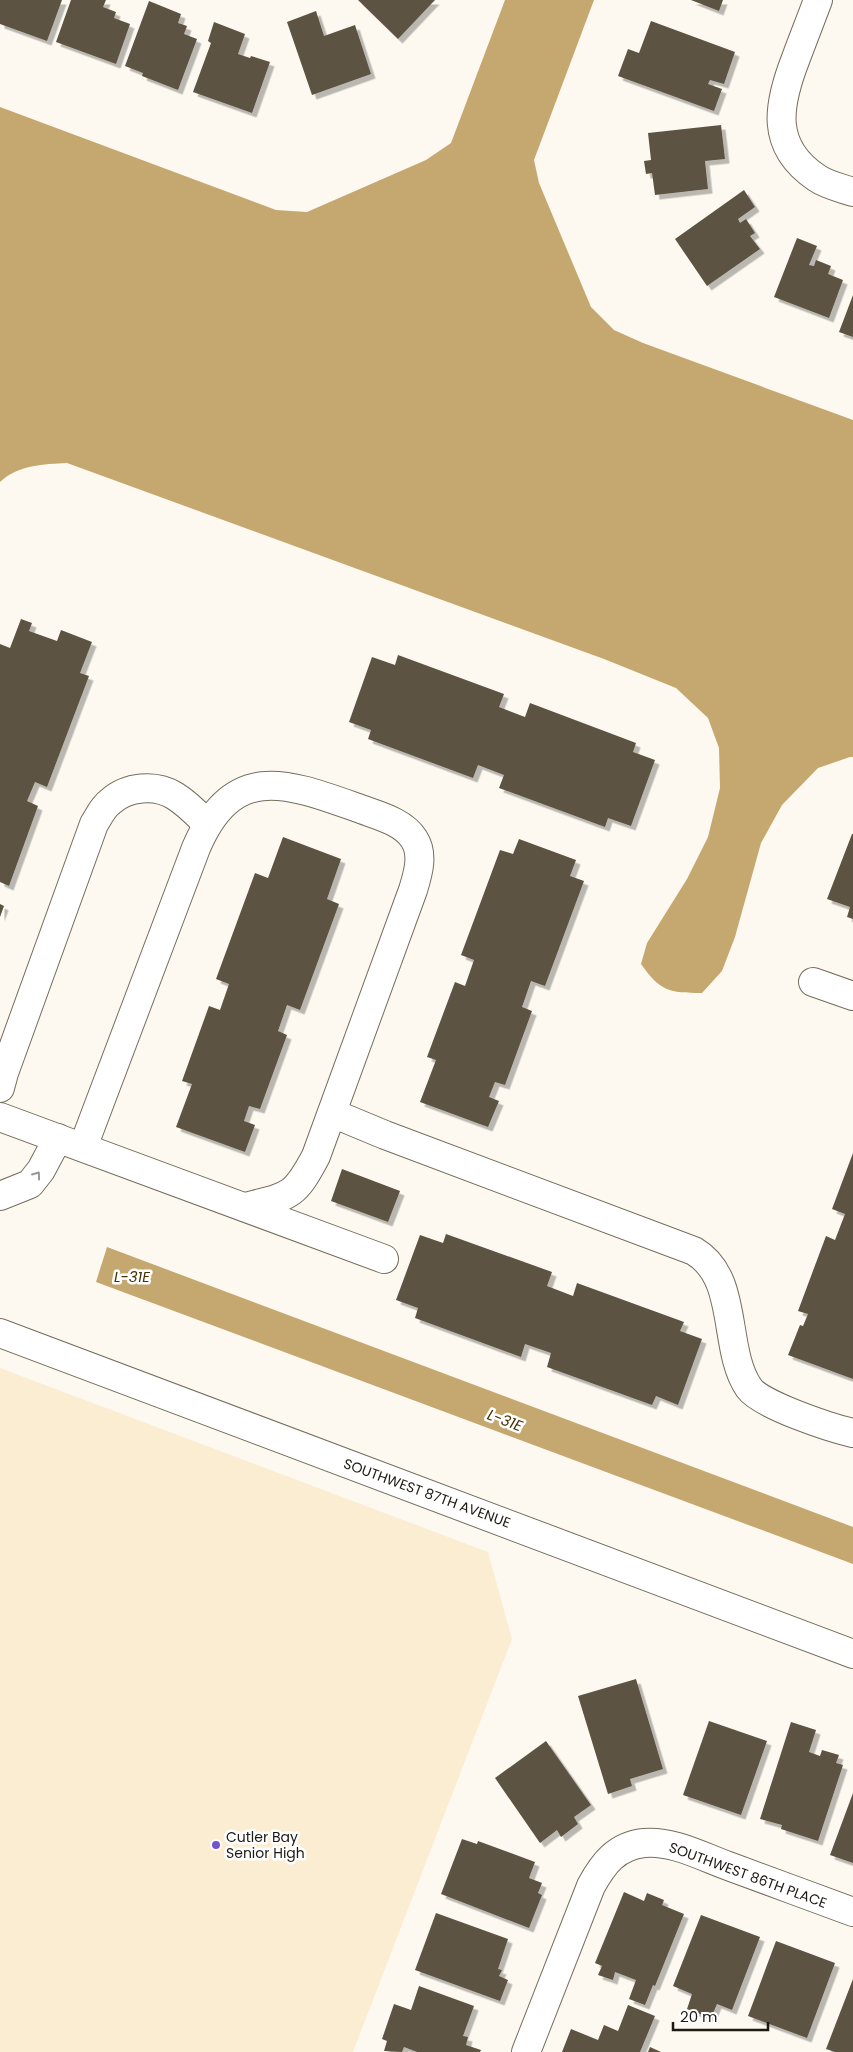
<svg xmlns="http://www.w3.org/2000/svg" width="853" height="2052" font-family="Poppins,sans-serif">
  <defs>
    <filter id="shadow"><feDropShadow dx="4.5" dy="4.5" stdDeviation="0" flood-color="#0004"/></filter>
  </defs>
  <rect width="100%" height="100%" fill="#fdf9f1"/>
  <path fill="#fbedd2" d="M0 1368 488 1552 512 1639 353 2052H0Z"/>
  <g fill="#c5a86f">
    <path d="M505 0H594L534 160 539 183 591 307 614 330 643 343 853 420V757H850L818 768 782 805 761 843 735 937 722 971 702 993C669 993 660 991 641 964L647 943 687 879 708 837 720 788 719 748 708 718 676 688 604 659 67 463C44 464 18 465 0 482V107L276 210 307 212 426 160 451 143Z"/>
    <path d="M107 1247 853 1527V1564L96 1282Z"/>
  </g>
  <g fill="#5c5343" filter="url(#shadow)">
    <path d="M0 0H62L47 41 0 24Z"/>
    <path d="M71 0H106L103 7 116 12 114 18 130 24 116 64 56 42Z"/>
    <path d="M358 0H435L398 39Z"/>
    <path d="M691 0H723L719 11Z"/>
    <path d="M149 1 181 14 178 23 187 26 184 34 197 39 178 90 142 76 143 73 125 66Z"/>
    <path d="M316 11 324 36 355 25 371 74 312 95 287 22Z"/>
    <path d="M651 21 735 52 724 84 710 80 708 84 722 89 714 111 618 76 628 49 639 53Z"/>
    <path d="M214 22 245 34 238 54 250 58 251 56 270 62 252 113 193 92 211 43 208 41Z"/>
    <path d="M721 125 725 159 705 161 708 189 655 195 652 173 646 174 644 161 651 160 648 133Z"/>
    <path d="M744 190 755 207 738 219 740 223 746 219 755 233 750 236 760 249 707 286 675 239Z"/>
    <path d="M797 238 817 246 809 265 814 266 816 260 831 266 828 274 843 280 829 318 774 297Z"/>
    <path d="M853 295V337L839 332Z"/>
    <path d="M21 619 32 623 29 631 57 641 61 630 92 642 80 673 89 676 47 787 35 782 27 801 38 806 9 886 0 882V644L10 648Z"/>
    <path d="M398 655 504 694 499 707 525 717 530 703 636 743 633 752 655 760 631 826 608 818 605 827 499 788 504 775 478 765 473 778 368 739 371 730 349 722 372 657 395 665Z"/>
    <path d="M852 834H853V919L847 917 850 907 827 899Z"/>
    <path d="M283 837 341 859 327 899 339 904 300 1010 287 1005 278 1031 287 1035 260 1109 249 1106 244 1121 255 1125 245 1152 176 1127 192 1084 182 1081 209 1006 220 1010 229 984 216 979 255 873 268 878Z"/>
    <path d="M519 839 576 860 570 876 584 881 545 986 531 981 522 1007 532 1011 505 1085 495 1082 489 1097 499 1101 488 1127 420 1102 436 1060 427 1057 455 982 465 986 474 960 461 955 500 850 513 854Z"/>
    <path d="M0 904 4 906 0 917Z"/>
    <path d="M853 1153V1379L788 1355 800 1325 803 1326 808 1314 798 1311 826 1236 835 1240 845 1214 832 1209Z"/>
    <path d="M342 1169 400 1191 388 1222 331 1201Z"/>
    <path d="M446 1234 552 1272 547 1286 573 1296 577 1283 684 1322 680 1331 702 1339 678 1405 656 1396 652 1405 547 1367 551 1353 525 1344 521 1357 415 1318 418 1308 396 1300 420 1235 443 1243Z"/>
    <path d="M636 1679 663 1769 630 1779 632 1786 608 1794 578 1696Z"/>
    <path d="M709 1721 767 1741 741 1815 683 1795Z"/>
    <path d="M791 1722 816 1730 809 1752 820 1756 822 1750 839 1755 836 1763 843 1765 818 1841 781 1829 782 1825 760 1819Z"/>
    <path d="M546 1741 591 1805 574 1817 578 1824 561 1837 557 1830 540 1843 495 1778Z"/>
    <path d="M853 1793V1863L830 1855Z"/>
    <path d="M462 1839 477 1844 478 1841 535 1862 529 1878 542 1883 538 1893 542 1895 529 1928 441 1894Z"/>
    <path d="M624 1892 644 1901 647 1893 664 1900 662 1905 684 1914 655 1986 653 1985 645 2005 629 1999 636 1980 615 1972 613 1980 598 1975 602 1966 595 1963Z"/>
    <path d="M436 1913 508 1939 498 1969 502 1970 499 1976 508 1980 500 2001 415 1970Z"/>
    <path d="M701 1915 760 1937 732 2010 717 2004 711 2018 687 2009 692 1994 673 1986Z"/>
    <path d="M776 1941 835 1963 807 2038 748 2016Z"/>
    <path d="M853 1979V2052H835L826 2049Z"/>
    <path d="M419 1986 474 2006 463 2036 468 2037 466 2045 481 2050 480 2052H417L404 2047 402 2052 384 2051 387 2041 382 2039 394 2004 411 2010Z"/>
    <path d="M628 2005 655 2016 640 2052H562L571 2029 598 2040 604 2025 618 2031Z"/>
    <path d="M650 2047 661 2052H648Z"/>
  </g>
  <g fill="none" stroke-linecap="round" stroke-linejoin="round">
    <defs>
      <g id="minor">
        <path d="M818 0C811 19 803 39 796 58 778 104 769 146 817 178 827 185 841 188 853 192"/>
        <path d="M813 982 853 996"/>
        <path d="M0 1088 4 1073 94 824C99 816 103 807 110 802 127 786 156 784 175 796 188 804 197 814 207 824"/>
        <path d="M332 1113 385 1135 694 1251C740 1278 722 1349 749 1388 761 1405 831 1428 853 1433"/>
        <path d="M0 1117 384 1259"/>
        <path d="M83 1147 196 848C233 761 287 783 358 808 376 815 403 821 414 839 424 854 418 874 413 890L316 1156C294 1198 289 1196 245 1207"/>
        <path d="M0 1196 30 1184 41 1170 58 1138"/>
        <path d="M526 2052 591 1886C603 1864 616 1846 644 1843 673 1840 705 1858 731 1867 772 1882 812 1897 853 1912"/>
      </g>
      <path id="tertiary" d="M0 1333 853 1654"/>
    </defs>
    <use href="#minor" stroke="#766d5c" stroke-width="30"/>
    <use href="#tertiary" stroke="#766d5c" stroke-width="30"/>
    <use href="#minor" stroke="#fff" stroke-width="28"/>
    <use href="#tertiary" stroke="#fff" stroke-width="28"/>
  </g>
  <defs><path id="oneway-chevron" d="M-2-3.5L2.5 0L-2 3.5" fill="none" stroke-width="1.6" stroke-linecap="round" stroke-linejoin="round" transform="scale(1.25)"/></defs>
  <use stroke="#999895" href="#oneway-chevron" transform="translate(37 1175) rotate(-54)"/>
  <circle fill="#7653cd" stroke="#fff" stroke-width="2" cx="216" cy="1845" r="5"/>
  <g text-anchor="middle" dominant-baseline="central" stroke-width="5" stroke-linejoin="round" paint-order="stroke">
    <g font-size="14" fill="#1d1a13" stroke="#fff">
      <text transform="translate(427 1493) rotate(20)">SOUTHWEST 87TH AVENUE</text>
      <text transform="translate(748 1875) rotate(20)">SOUTHWEST 86TH PLACE</text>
    </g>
    <g font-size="14" fill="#1d1a13" stroke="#fff" text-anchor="start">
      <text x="226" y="1837">Cutler Bay<tspan x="226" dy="16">Senior High</tspan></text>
    </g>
    <g font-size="15" font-style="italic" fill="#453000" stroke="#fff">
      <text x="132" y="1276">L-31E</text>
      <text transform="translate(505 1420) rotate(21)">L-31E</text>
    </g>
  </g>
  <path d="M673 2022v8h95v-8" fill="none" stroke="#1d1a13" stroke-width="2.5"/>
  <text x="680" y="2022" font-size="15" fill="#1d1a13" stroke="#ffffff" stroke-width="4" paint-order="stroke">20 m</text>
</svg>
